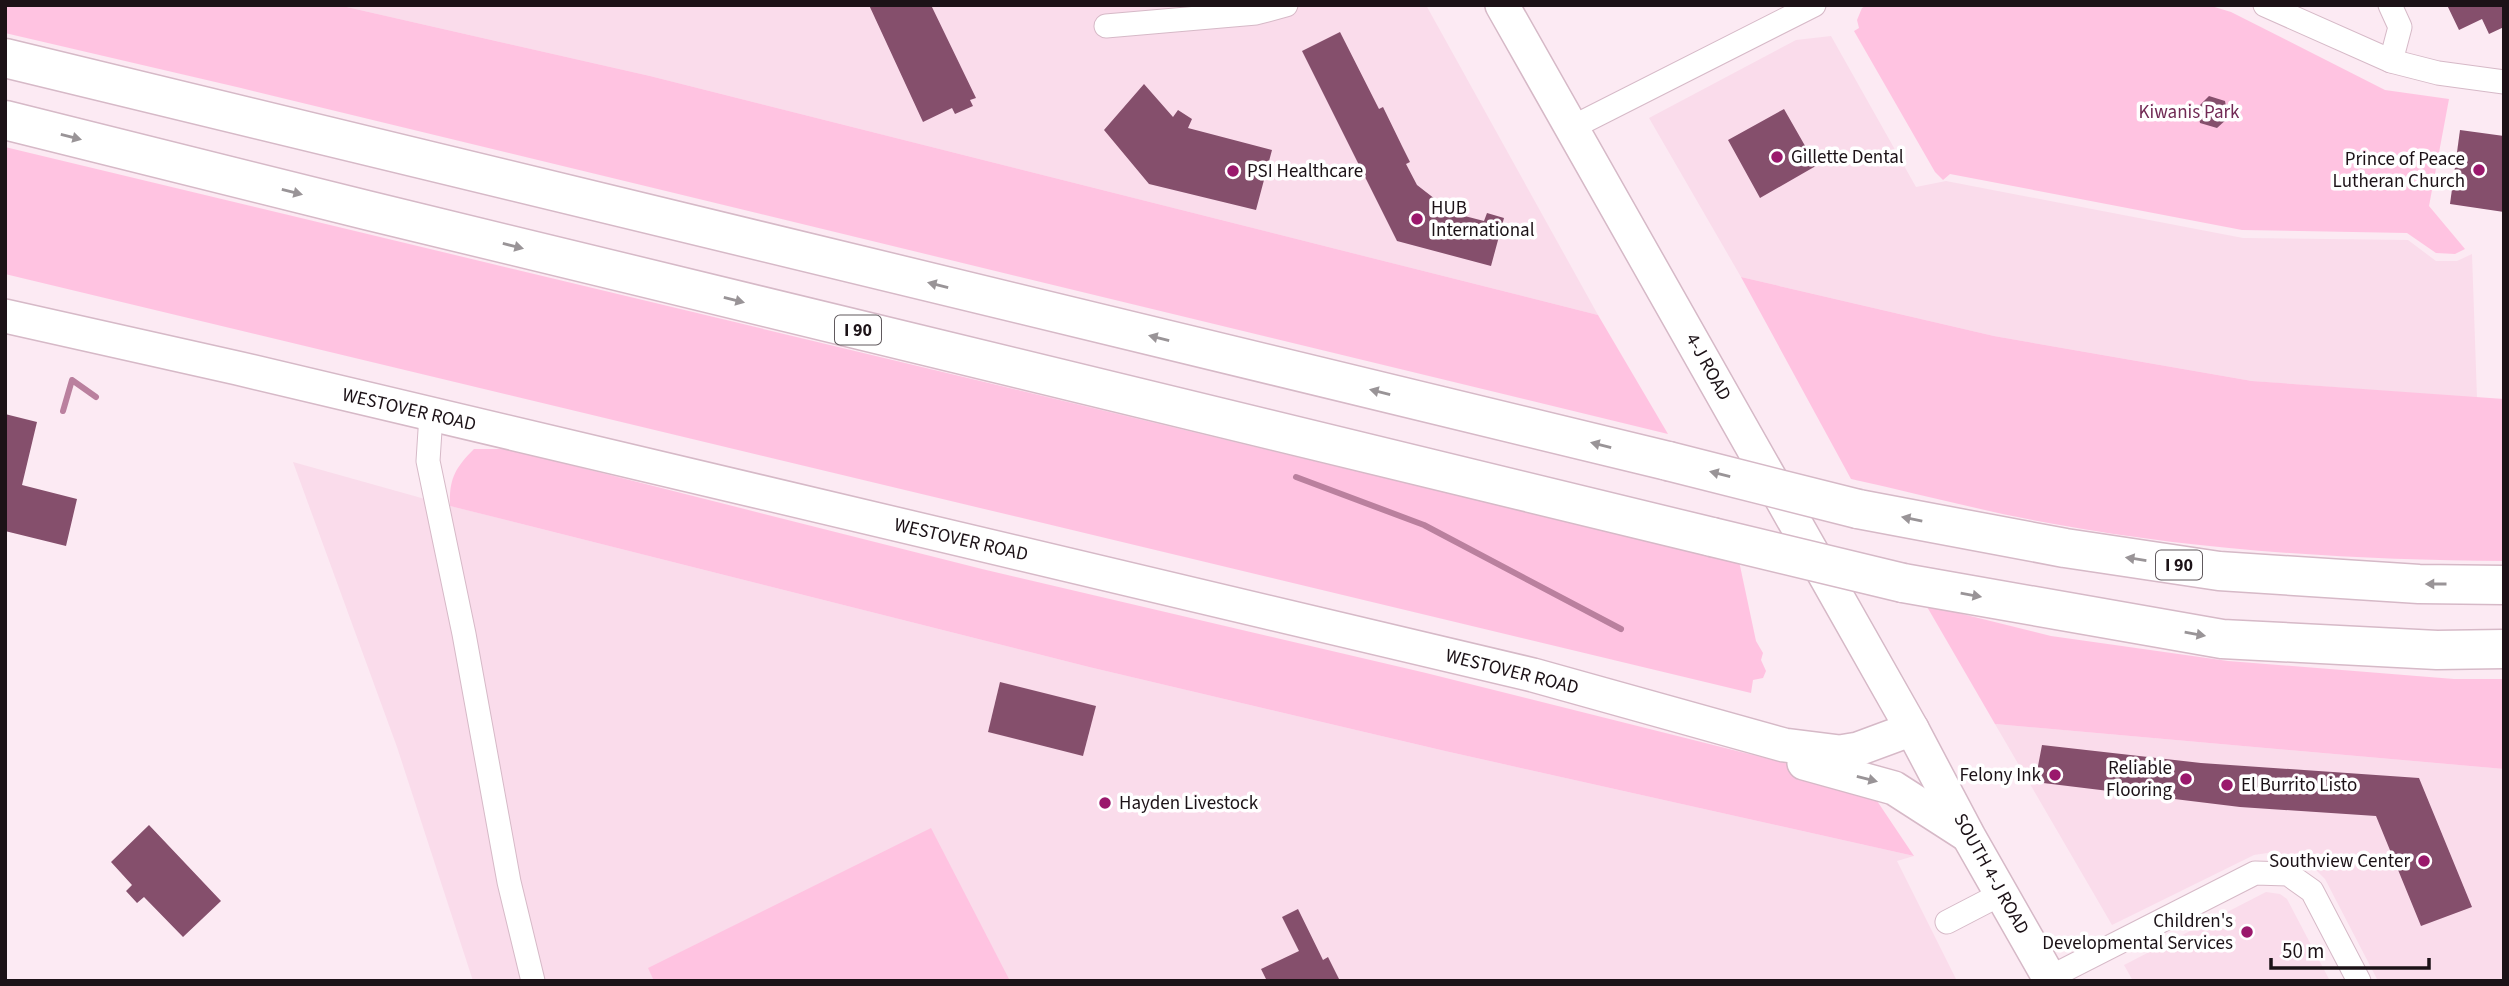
<svg xmlns="http://www.w3.org/2000/svg" width="2509" height="986" font-family="'Source Sans 3',sans-serif">
  <rect width="100%" height="100%" fill="#fceaf3"/>
  <g fill="#fadceb">
    <path d="M338 5H1426L1598 315 650 76Z"/>
    <path d="M1831 36 1916 187 1946 181 2243 238 2408 240 2436 261H2457L2472 254 2477 398 2252 381 1994 336 1741 277 1649 118 1796 40Z"/>
    <path d="M293 462 450 506 1089 667 1445 751 1914 856 1897 861 1957 981H473L397 747Z"/>
    <path d="M1995 724 2504 769V981H2378L2325 879 2310 864 2274 852 2254 855 2112 925Z"/>
    <path d="M2266 892 2280 894 2287 899 2330 981H2133L2124 965Z"/>
  </g>
  <g fill="#ffc3e1">
    <path d="M5 5H338L650 76 1598 315 1668 434 241 88 5 33Z"/>
    <path d="M1867 5H2208L2231 12 2385 90 2449 99 2429 206 2465 249 2455 254 2436 253 2407 233 2242 230 1950 174 1943 180 1935 172 1854 31 1859 28 1857 20 1862 8Z"/>
    <path d="M5 147 1597 529 1739 561 1756 641 1763 653 1761 660 1766 671 1763 678 1753 680 1751 693 5 274Z"/>
    <path d="M1741 277 1994 336 2252 381 2504 399V561C2354 560 2202 551 2054 524 1986 512 1919 494 1851 479Z"/>
    <path d="M474 449H507L982 569 1426 673 1865 783 1914 856 1445 751 1089 667 450 506C449 479 455 468 474 449Z"/>
    <path d="M1926 605 2051 636 2228 661 2454 679H2504V769L1995 724Z"/>
    <path d="M931 828 1010 981H654L648 968Z"/>
  </g>
  <g fill="none" stroke-linecap="round" stroke-linejoin="round">
    <g stroke="#ba809e" stroke-width="6">
      <path d="M63 411 72 380 96 397"/>
      <path d="M1296 477 1424 525 1621 629"/>
    </g>
  </g>
  <g fill="#854f6c">
    <path d="M869 5H931L976 98 970 100 973 106 955 114 952 108 923 122Z"/>
    <path d="M2447 5H2504V27L2489 34 2482 19 2459 30Z"/>
    <path d="M1340 32 1379 109 1383 107 1402 146 1410 162 1406 164 1417 185 1453 213 1484 221 1487 213 1504 218 1491 266 1397 241 1302 51Z"/>
    <path d="M1144 84 1173 117 1178 110 1192 119 1188 128 1272 150 1256 210 1149 184 1104 130Z"/>
    <path d="M2209 96 2225 101 2228 118 2217 128 2200 123 2197 108Z"/>
    <path d="M1784 109 1808 151 1813 149 1821 163 1760 198 1728 140Z"/>
    <path d="M2460 130 2504 136V212L2450 204Z"/>
    <path d="M5 414 37 422 22 485 77 499 66 546 5 531Z"/>
    <path d="M1000 682 1096 706 1083 756 988 732Z"/>
    <path d="M2042 745 2201 763 2419 778 2472 907 2421 926 2376 816 2240 807 2035 782Z"/>
    <path d="M149 825 221 901 183 937 144 897 137 903 126 891 132 885 111 862Z"/>
    <path d="M1298 909 1323 960 1328 957 1340 981H1267L1261 969 1299 951 1282 917Z"/>
  </g>
  <g fill="none" stroke-linecap="round" stroke-linejoin="round">
    <defs>
      <g id="street">
        <path d="M2265 5 2391 61 2438 73 2504 82"/>
        <path d="M2390 5 2400 27 2391 61"/>
        <path d="M1106 26 1256 13 1286 5"/>
        <path d="M1573 127 1814 5"/>
        <path d="M431 415 428 461 464 634 509 882 533 981"/>
        <path d="M1947 922 2001 894"/>
        <path d="M2043 981 2255 873 2288 874 2312 891 2359 981"/>
      </g>
      <g id="secondary">
        <path d="M1502 5 1912 729 1969 837 2051 981"/>
        <path d="M5 316 237 368 1533 675 1784 745 1840 752 1858 749 1912 729"/>
        <path d="M1804 763 1894 788 1967 835"/>
      </g>
      <g id="highway">
        <path d="M5 58 1668 461"/>
        <path d="M5 120 366 210 1712 537"/>
        <path d="M1858 509 2065 548 2219 571 2419 584 2504 585"/>
        <path d="M1903 583 2222 639 2437 650 2504 649"/>
      </g>
    </defs>
    <use href="#street" stroke="#d6b9c7" stroke-width="25"/>
    <use href="#secondary" stroke="#d6b9c7" stroke-width="36"/>
    <use href="#highway" stroke="#d6b9c7" stroke-width="41"/>
    <use href="#street" stroke="#fff" stroke-width="23"/>
    <use href="#secondary" stroke="#fff" stroke-width="33"/>
    <use href="#highway" stroke="#fff" stroke-width="38"/>
    <defs>
      <g id="highway-bridge">
        <path d="M1668 461 1858 509"/>
        <path d="M1712 537 1903 583"/>
      </g>
    </defs>
    <use href="#highway-bridge" stroke="#d6b9c7" stroke-width="41" stroke-linecap="butt"/>
    <use href="#highway-bridge" stroke="#fff" stroke-width="38"/>
  </g>
  <defs><path id="oneway-solid" d="M-6-.8H1V-3.2L6.5 0L1 3.2V.8H-6Z" transform="scale(1.75)"/></defs>
  <g fill="#999497">
    <use href="#oneway-solid" transform="translate(71 137) rotate(14)"/>
    <use href="#oneway-solid" transform="translate(292 192) rotate(14)"/>
    <use href="#oneway-solid" transform="translate(513 246) rotate(14)"/>
    <use href="#oneway-solid" transform="translate(938 285) rotate(-166)"/>
    <use href="#oneway-solid" transform="translate(734 300) rotate(14)"/>
    <use href="#oneway-solid" transform="translate(1159 338) rotate(-166)"/>
    <use href="#oneway-solid" transform="translate(1380 392) rotate(-166)"/>
    <use href="#oneway-solid" transform="translate(1601 445) rotate(-166)"/>
    <use href="#oneway-solid" transform="translate(1720 474) rotate(-166)"/>
    <use href="#oneway-solid" transform="translate(1912 519) rotate(-169)"/>
    <use href="#oneway-solid" transform="translate(2136 559) rotate(-171)"/>
    <use href="#oneway-solid" transform="translate(2436 584) rotate(-180)"/>
    <use href="#oneway-solid" transform="translate(1971 595) rotate(10)"/>
    <use href="#oneway-solid" transform="translate(2195 634) rotate(10)"/>
    <use href="#oneway-solid" transform="translate(1867 779) rotate(14)"/>
  </g>
  <g fill="#9a186c" stroke="#fff" stroke-width="2.5">
    <circle cx="1777" cy="157" r="7"/>
    <circle cx="2479" cy="170" r="7"/>
    <circle cx="1233" cy="171" r="7"/>
    <circle cx="1417" cy="219" r="7"/>
    <circle cx="2055" cy="775" r="7"/>
    <circle cx="2186" cy="779" r="7"/>
    <circle cx="2227" cy="785" r="7"/>
    <circle cx="1105" cy="803" r="7"/>
    <circle cx="2424" cy="861" r="7"/>
    <circle cx="2247" cy="932" r="7"/>
  </g>
  <g text-anchor="middle" dominant-baseline="central" stroke-width="7" stroke-linejoin="round" paint-order="stroke">
    <g fill="#fff" stroke="#60595d" stroke-width="2">
      <rect x="835" y="315.5" width="46" height="29" rx="5"/>
      <rect x="2156" y="550.5" width="46" height="29" rx="5"/>
    </g>
    <g font-size="18" font-weight="bold" fill="#1c1217">
      <text x="858" y="330">I 90</text>
      <text x="2179" y="565">I 90</text>
    </g>
    <g font-size="19" fill="#712a54" stroke="#fff">
      <text x="2189" y="112">Kiwanis Park</text>
    </g>
    <g font-size="19" fill="#1c1217" stroke="#fff" text-anchor="start">
      <text x="1791" y="157">Gillette Dental</text>
      <text x="2465" y="159" text-anchor="end">Prince of Peace<tspan x="2465" dy="22">Lutheran Church</tspan></text>
      <text x="1247" y="171">PSI Healthcare</text>
      <text x="1431" y="208">HUB<tspan x="1431" dy="22">International</tspan></text>
      <text x="2172" y="768" text-anchor="end">Reliable<tspan x="2172" dy="22">Flooring</tspan></text>
      <text x="2041" y="775" text-anchor="end">Felony Ink</text>
      <text x="2241" y="785">El Burrito Listo</text>
      <text x="1119" y="803">Hayden Livestock</text>
      <text x="2410" y="861" text-anchor="end">Southview Center</text>
      <text x="2233" y="921" text-anchor="end">Children's<tspan x="2233" dy="22">Developmental Services</tspan></text>
    </g>
    <g font-size="19" fill="#1c1217" stroke="#fff">
      <text transform="translate(1708 367) rotate(61)">4-J ROAD</text>
      <text transform="translate(409 410) rotate(13)">WESTOVER ROAD</text>
      <text transform="translate(961 540) rotate(13)">WESTOVER ROAD</text>
      <text transform="translate(1512 672) rotate(14)">WESTOVER ROAD</text>
      <text transform="translate(1991 874) rotate(61)">SOUTH 4-J ROAD</text>
    </g>
  </g>
  <rect width="2509" height="986" fill="none" stroke="#1c1217" stroke-width="14"/>
  <path d="M2271 958v10h158v-10" fill="none" stroke="#1c1217" stroke-width="3.5"/>
  <text x="2282" y="958" font-size="21" fill="#1c1217" stroke="#ffffff" stroke-width="5" paint-order="stroke">50 m</text>
</svg>
